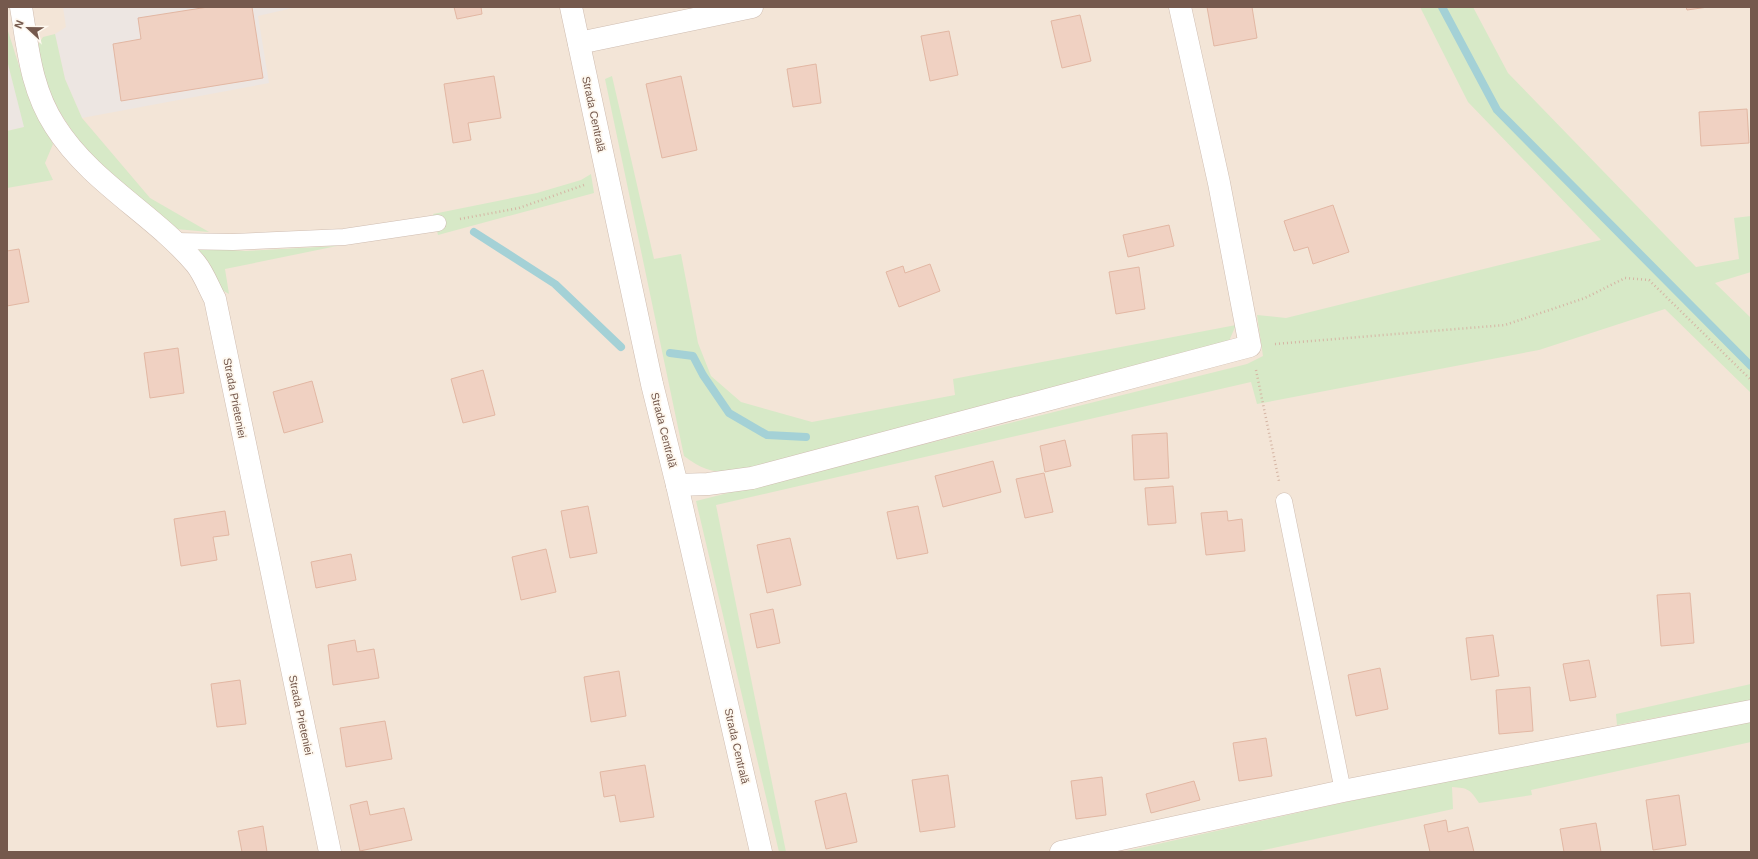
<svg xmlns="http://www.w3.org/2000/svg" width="1758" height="859" font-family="Arial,sans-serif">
  <rect width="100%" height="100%" fill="#fcf3e9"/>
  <rect fill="#f3e5d7" x="7" y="7" width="1744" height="845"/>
  <g fill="#ede6e2">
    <path d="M63 7H297L258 16 269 83 82 118 65 79 55 34 66 27Z"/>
    <path d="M7 60 25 127 7 131Z"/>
  </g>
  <g fill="#d7e9c7">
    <path d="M1420 7H1473L1508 73 1696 267 1739 259 1734 218 1751 216V272L1715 283 1751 318V393L1665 309 1539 350 1257 404 1251 382 716 505 786 852H779L696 501 1247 364 1263 356 1257 315 1286 318 1601 240 1468 102Z"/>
    <path d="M7 28 28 94 53 144 45 163 53 180 7 188V131L24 127 7 60Z"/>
    <path d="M55 34 65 79 82 118 150 198 209 232 176 229 86 152 61 114 43 79 35 50 43 37Z"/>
    <path d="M612 76 654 259 681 254 698 343 711 376 741 402 812 422 955 395 953 379 1236 325 1229 341 755 469C722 472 712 477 684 456L605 79Z"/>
    <path d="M591 174 594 193 438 235 433 214 537 193 581 180Z"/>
    <path d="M337 246 225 269 229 294 220 289 196 248 246 251Z"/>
    <path d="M1751 684V700L1617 725 1616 714Z"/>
    <path d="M1751 719V742L1531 790 1532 795 1479 803C1470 789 1468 788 1452 787L1453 809 1255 852H1122L1409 788Z"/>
  </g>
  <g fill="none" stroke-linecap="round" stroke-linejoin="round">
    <g stroke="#a4d1d6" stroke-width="8">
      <path d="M1442 7 1497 110 1751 366"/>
      <path d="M474 232 555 284 621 347"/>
      <path d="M670 353 693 356 703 375 729 413 767 435 806 437"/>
    </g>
  </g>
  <g fill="#f0d1c2" stroke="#e2b7a3">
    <path d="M208 7H252L263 78 121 101 113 44 141 39 138 18Z"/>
    <path d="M454 7H481L482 14 457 19Z"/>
    <path d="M1207 7H1252L1257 38 1214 46Z"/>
    <path d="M1686 7H1708L1687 10Z"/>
    <path d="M1080 15 1091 61 1062 68 1051 21Z"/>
    <path d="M949 31 958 75 930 81 921 36Z"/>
    <path d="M816 64 821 103 793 107 787 69Z"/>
    <path d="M494 76 501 118 468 123 471 140 453 143 444 84Z"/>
    <path d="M681 76 697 150 662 158 646 84Z"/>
    <path d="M1747 109 1749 143 1701 146 1699 112Z"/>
    <path d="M1333 205 1349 252 1313 264 1308 247 1294 251 1284 221Z"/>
    <path d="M1169 225 1174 246 1128 257 1123 235Z"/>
    <path d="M19 249 29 302 7 306V251Z"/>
    <path d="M930 264 940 291 899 307 886 272 903 266 905 273Z"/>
    <path d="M1139 267 1145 309 1116 314 1109 272Z"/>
    <path d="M178 348 184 393 150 398 144 353Z"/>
    <path d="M483 370 495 415 463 423 451 379Z"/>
    <path d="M312 381 323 422 284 433 273 392Z"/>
    <path d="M1167 433 1169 478 1134 480 1132 435Z"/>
    <path d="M1065 440 1071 466 1045 472 1040 446Z"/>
    <path d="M993 461 1001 492 943 507 935 476Z"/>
    <path d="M1044 473 1053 512 1025 518 1016 479Z"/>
    <path d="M1173 486 1176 523 1148 525 1145 488Z"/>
    <path d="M588 506 597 553 570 558 561 511Z"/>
    <path d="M918 506 928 553 897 559 887 512Z"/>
    <path d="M225 511 229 535 213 537 217 560 181 566 174 519Z"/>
    <path d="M1227 511 1228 521 1242 519 1245 551 1206 555 1201 513Z"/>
    <path d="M790 538 801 585 767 593 757 545Z"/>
    <path d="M546 549 556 592 521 600 512 557Z"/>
    <path d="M351 554 356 580 316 588 311 562Z"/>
    <path d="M1690 593 1694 643 1661 646 1657 595Z"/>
    <path d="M773 609 780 643 757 648 750 614Z"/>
    <path d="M1493 635 1499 676 1471 680 1466 638Z"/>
    <path d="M355 640 357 652 374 649 379 678 333 685 328 645Z"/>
    <path d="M1589 660 1596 697 1570 701 1563 664Z"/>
    <path d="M1380 668 1388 709 1356 716 1348 675Z"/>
    <path d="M619 671 626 716 591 722 584 677Z"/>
    <path d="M240 680 246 724 217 727 211 684Z"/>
    <path d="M1530 687 1533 731 1499 734 1496 690Z"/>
    <path d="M385 721 392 759 346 767 340 728Z"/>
    <path d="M1266 738 1272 776 1239 781 1233 743Z"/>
    <path d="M645 765 654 817 620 822 615 795 604 797 600 772Z"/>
    <path d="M948 775 955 827 920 832 912 780Z"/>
    <path d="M1102 777 1106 815 1076 819 1071 781Z"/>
    <path d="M1194 781 1200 800 1151 813 1146 794Z"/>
    <path d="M846 793 857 842 826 849 815 801Z"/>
    <path d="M1679 795 1686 845 1653 850 1646 800Z"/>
    <path d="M367 801 370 815 404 808 412 840 360 851 350 805Z"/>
    <path d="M1446 820 1448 832 1468 827 1474 852H1430L1424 825Z"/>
    <path d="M1596 823 1601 852H1564L1560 829Z"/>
    <path d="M263 826 267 852H242L238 831Z"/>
  </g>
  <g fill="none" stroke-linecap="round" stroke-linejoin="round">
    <defs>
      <g id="service">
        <path d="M174 241 233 242 344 237 438 223"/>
        <path d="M1284 501 1343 791"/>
      </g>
      <g id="minor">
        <path d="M21 7C28 49 31 89 55 126 91 183 154 214 196 264 204 274 209 288 215 299L330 852"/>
        <path d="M579 43 752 7"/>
        <path d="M677 485 708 484 752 478 1250 346 1219 183 1180 7"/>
        <path d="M1061 852 1343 791 1751 711"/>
      </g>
      <path id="tertiary" d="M571 7 652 384 677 485 761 852"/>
    </defs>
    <use href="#service" stroke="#cfbdb1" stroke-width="17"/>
    <use href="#minor" stroke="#cfbdb1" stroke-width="23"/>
    <use href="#tertiary" stroke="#cfbdb1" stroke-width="23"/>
    <g stroke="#d5b5a4" stroke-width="2.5" stroke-dasharray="1 3" stroke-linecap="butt">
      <path d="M460 219 519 208 584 185"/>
      <path d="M1275 344 1505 325 1585 298 1625 278 1649 280 1751 380"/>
      <path d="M1256 370 1279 481"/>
    </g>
    <use href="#service" stroke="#fff" stroke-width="16"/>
    <use href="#minor" stroke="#fff" stroke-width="22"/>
    <use href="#tertiary" stroke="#fff" stroke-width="22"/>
  </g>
  <g text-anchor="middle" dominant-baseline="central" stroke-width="3.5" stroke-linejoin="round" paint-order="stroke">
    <g font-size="11" fill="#75594d" stroke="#fef8ef">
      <text transform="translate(594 114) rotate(78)">Strada Centrală</text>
      <text transform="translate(235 398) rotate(79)">Strada Prieteniei</text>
      <text transform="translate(664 430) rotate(76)">Strada Centrală</text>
      <text transform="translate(301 715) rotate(78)">Strada Prieteniei</text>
      <text transform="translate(737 746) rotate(77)">Strada Centrală</text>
    </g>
  </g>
  <rect width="1758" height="859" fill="none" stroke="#75594d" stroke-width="16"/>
  <g transform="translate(28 28) rotate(292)" stroke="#fef8ef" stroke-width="3" paint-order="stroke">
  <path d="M0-3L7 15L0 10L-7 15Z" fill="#75594d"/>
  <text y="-6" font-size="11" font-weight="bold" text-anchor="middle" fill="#75594d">N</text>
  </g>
</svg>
